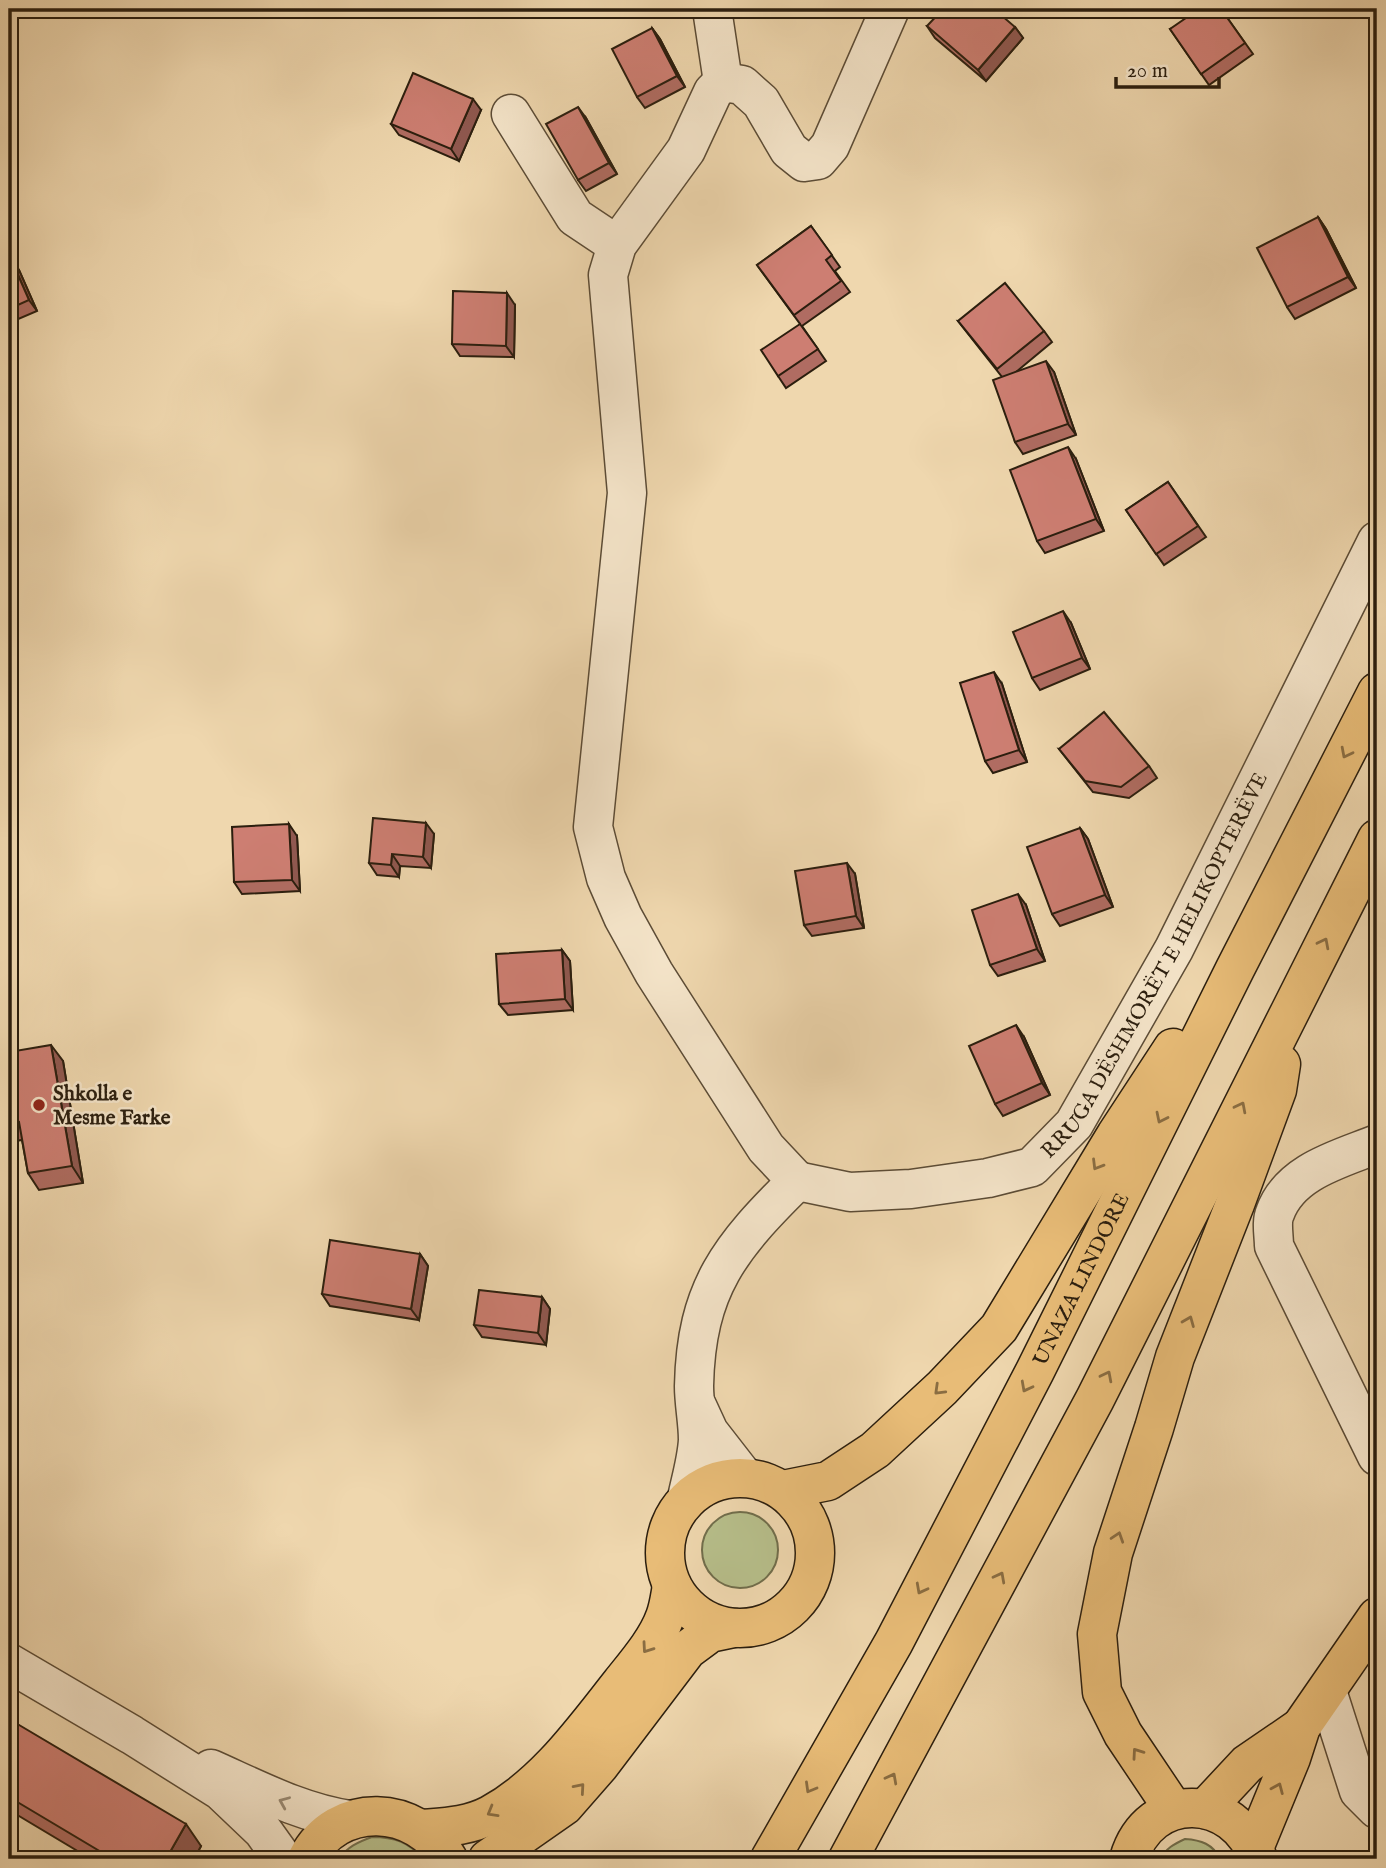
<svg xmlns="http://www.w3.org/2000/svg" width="1386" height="1868" viewBox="0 0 1386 1868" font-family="'IM FELL English',serif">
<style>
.green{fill:#b7bf8b;stroke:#716e4c;stroke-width:2}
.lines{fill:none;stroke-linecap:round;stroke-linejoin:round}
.minor-casing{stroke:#5c4c36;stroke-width:41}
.major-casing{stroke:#2b1e0e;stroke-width:41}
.highway-casing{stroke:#2b1e0e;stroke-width:41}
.minor{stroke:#f5e5ca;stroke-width:38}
.major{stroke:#e8bc77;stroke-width:38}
.highway{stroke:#e8bc77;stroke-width:38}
.wall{fill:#b06c62;stroke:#2b1e0e;stroke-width:2}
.shaded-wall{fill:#905850;stroke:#2b1e0e;stroke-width:2}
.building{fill:#cd7e72;stroke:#2b1e0e;stroke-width:2}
.oneway{stroke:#8a6d42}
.oneway2{stroke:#9a8b75}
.poi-dot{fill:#8f2418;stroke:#f5e5ca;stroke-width:2.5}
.labels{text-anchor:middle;stroke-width:5;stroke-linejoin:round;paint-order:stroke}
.street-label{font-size:21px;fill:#2b1e0e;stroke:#f5e5ca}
.poi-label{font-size:21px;font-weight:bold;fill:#2b1e0e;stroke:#f5e5ca;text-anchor:start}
</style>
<rect width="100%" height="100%" fill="#efd7ae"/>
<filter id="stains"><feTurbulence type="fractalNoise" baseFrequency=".00286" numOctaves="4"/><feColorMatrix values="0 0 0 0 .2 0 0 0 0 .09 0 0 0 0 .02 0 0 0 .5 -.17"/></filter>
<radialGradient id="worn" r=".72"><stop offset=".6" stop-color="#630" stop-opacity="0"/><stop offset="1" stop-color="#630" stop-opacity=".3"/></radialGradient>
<g class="green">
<circle cx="740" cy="1550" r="38"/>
<path d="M 372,1837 C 394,1837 409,1842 423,1859 L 339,1859 C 347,1847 358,1842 372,1837 Z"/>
<path d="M 1185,1839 C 1201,1840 1213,1844 1220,1859 L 1161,1859 C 1166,1848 1174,1844 1185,1839 Z"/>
</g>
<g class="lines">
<g class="minor-casing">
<g id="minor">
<path d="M 712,9 L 723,82"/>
<path d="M 723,82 L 713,92 L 686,150 L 617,245 L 608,275 L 627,493 L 593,827 L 606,878 L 623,917 L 654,973 L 766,1148 L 797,1181"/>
<path d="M 723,82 L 742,85 L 761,102 L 789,150 L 804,162 L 818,160 L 830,146 L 890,9"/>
<path d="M 511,114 L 575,217 L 617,245"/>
<path d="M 1377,1144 C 1340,1159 1290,1171 1275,1213 C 1271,1222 1274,1236 1274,1246 L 1377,1456"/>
<path id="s1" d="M 797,1181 L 850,1192 L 911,1189 L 988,1178 L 1032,1167 L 1074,1124 L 1174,949 L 1377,541"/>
<path d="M 697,1406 L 709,1432 L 744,1477"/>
<path d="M 687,1498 C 691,1479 697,1459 698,1440 C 698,1422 694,1404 694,1386 C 696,1288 730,1247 797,1181"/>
<path d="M 9,1663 L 132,1735 L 221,1791 L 263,1831 L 283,1859"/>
<path d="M 1327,1691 L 1359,1791 L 1377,1809"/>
<path d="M 211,1769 C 256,1789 301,1813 350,1820"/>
</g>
</g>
<g class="major-casing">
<g id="major">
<circle cx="740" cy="1553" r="75"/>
<path d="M 1205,1809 L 1247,1764 L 1301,1727"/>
<path d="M 423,1829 C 446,1827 469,1826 490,1815 C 545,1785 583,1731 621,1683 C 636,1664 657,1640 665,1617 C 669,1607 670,1596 672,1586"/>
<path d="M 1254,1848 L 1291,1758 L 1301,1727 L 1377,1617"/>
<path d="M 307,1859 C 337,1800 417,1804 448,1859"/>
<path d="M 488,1859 L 564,1806 L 599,1766 L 687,1650 L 710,1633 L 734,1628"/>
<path d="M 1129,1859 C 1149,1790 1235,1792 1258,1859"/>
</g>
</g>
<g class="highway-casing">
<g id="highway">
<path d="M 783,1490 L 828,1481 L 875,1450 L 942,1388 L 999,1328 L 1116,1135 L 1173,1048"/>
<path d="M 1174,1810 L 1123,1734 L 1102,1692 L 1097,1634 L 1113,1553 L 1154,1428 L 1175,1357 L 1235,1204 L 1277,1090 L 1281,1064"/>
<path id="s2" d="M 770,1859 L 894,1642 L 1035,1371 L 1235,969 L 1377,692"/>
<path d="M 848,1859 L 1095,1399 L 1377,839"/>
</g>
</g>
<use href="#minor" class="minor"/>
<use href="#major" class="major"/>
<use href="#highway" class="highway"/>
</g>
<g class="wall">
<path d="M 1221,9 L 1253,54 L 1209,85 L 1170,29 Z"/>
<path d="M 927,26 L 1015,27 L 1023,38 L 986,81 L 935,38 Z"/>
<path d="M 652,28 L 660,39 L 685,87 L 645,108 L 637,97 Z"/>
<path d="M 481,110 L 459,161 L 399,135 L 391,124 Z"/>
<path d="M 586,118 L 617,174 L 586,191 L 578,180 Z"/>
<path d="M 1318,217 L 1326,229 L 1356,288 L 1295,319 L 1287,307 Z"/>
<path d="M 811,226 L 840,267 L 835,271 L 850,292 L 802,326 L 826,361 L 786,388 L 778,376 L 800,324 L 757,265 Z"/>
<path d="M 11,259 L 19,270 L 37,311 L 9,323 L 9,260 Z"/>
<path d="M 515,305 L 514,357 L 460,356 L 452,344 Z"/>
<path d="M 958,321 L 1044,331 L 1052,342 L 1016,372 L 1054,372 L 1076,435 L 1023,454 L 1015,442 L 1002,377 Z"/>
<path d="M 1076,459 L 1104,531 L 1045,553 L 1037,541 Z"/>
<path d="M 1168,482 L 1206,537 L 1164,565 L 1126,510 Z"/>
<path d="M 1071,623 L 1090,669 L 1040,690 L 1032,678 Z"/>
<path d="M 1002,684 L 1027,762 L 993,773 L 985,761 Z"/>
<path d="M 1059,749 L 1149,766 L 1157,778 L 1129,798 L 1093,792 Z"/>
<path d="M 1080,828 L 1088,839 L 1113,907 L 1060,926 L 1052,914 Z"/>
<path d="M 434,834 L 431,868 L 400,866 L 399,877 L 377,875 L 369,863 Z"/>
<path d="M 297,836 L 300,891 L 242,894 L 234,882 Z"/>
<path d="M 855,874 L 864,928 L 812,936 L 804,925 Z"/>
<path d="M 1026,905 L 1045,961 L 998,976 L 990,965 Z"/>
<path d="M 562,950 L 570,961 L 573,1010 L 508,1015 L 499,1004 Z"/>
<path d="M 1024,1037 L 1050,1095 L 1003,1116 L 995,1104 Z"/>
<path d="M 9,1052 L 63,1061 L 83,1183 L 39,1190 L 28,1173 L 22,1140 L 9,1142 Z"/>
<path d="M 420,1254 L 428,1266 L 419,1320 L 330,1306 L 322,1294 Z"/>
<path d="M 542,1297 L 550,1309 L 546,1345 L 482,1337 L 474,1325 Z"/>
<path d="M 9,1719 L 201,1846 L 194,1859 L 91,1859 L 9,1810 Z"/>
</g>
<g class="shaded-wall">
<path d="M 1015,27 L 1023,38 L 986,81 L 978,70 Z"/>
<path d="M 652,28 L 660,39 L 685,87 L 677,76 Z"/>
<path d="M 473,99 L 481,110 L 459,161 L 451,149 Z"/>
<path d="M 578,107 L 586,118 L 617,174 L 609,163 Z"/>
<path d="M 1318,217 L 1326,229 L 1356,288 L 1348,277 Z"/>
<path d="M 11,259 L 19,270 L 37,311 L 29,300 Z"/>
<path d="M 507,293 L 515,305 L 514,357 L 506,346 Z"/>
<path d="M 1046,361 L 1054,372 L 1076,435 L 1068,424 Z"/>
<path d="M 1068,447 L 1076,459 L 1104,531 L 1096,519 Z"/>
<path d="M 1063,611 L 1071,623 L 1090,669 L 1082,658 Z"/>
<path d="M 994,672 L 1002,684 L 1027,762 L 1019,750 Z"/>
<path d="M 426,823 L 434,834 L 431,868 L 423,857 Z"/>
<path d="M 289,824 L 297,836 L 300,891 L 292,880 Z"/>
<path d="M 1080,828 L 1088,839 L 1113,907 L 1105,895 Z"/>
<path d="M 392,854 L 400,866 L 399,877 L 391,865 Z"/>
<path d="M 847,863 L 855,874 L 864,928 L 856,916 Z"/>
<path d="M 1018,894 L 1026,905 L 1045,961 L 1037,949 Z"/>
<path d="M 562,950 L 570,961 L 573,1010 L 565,999 Z"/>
<path d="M 1016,1025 L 1024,1037 L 1050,1095 L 1042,1083 Z"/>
<path d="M 51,1045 L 63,1061 L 83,1183 L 72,1166 Z"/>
<path d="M 420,1254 L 428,1266 L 419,1320 L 411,1309 Z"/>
<path d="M 542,1297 L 550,1309 L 546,1345 L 538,1333 Z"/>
<path d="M 186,1824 L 201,1846 L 194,1859 L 166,1859 Z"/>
</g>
<g class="building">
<path d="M 943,9 L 994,9 L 1015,27 L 978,70 L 927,26 Z"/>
<path d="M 1199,9 L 1221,9 L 1245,43 L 1201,74 L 1170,29 Z"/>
<path d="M 652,28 L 677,76 L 637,97 L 612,49 Z"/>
<path d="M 413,73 L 473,99 L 451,149 L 391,124 Z"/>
<path d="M 578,107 L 609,163 L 578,180 L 546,124 Z"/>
<path d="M 1318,217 L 1348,277 L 1287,307 L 1257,248 Z"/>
<path d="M 811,226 L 832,255 L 826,260 L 841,281 L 794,315 L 757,265 Z"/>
<path d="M 11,259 L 29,300 L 9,309 L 9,260 Z"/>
<path d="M 1005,283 L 1044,331 L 997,369 L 958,321 Z"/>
<path d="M 453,291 L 507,293 L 506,346 L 452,344 Z"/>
<path d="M 800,324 L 818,349 L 778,376 L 761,350 Z"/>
<path d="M 1046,361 L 1068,424 L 1015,442 L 993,380 Z"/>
<path d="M 1068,447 L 1096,519 L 1037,541 L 1010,470 Z"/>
<path d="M 1168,482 L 1198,526 L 1156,554 L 1126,510 Z"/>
<path d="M 1063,611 L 1082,658 L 1032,678 L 1013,632 Z"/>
<path d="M 994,672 L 1019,750 L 985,761 L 960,683 Z"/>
<path d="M 1104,712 L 1149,766 L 1121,787 L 1085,781 L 1059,749 Z"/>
<path d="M 373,818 L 426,823 L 423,857 L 392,854 L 391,865 L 369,863 Z"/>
<path d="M 289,824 L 292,880 L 234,882 L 232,827 Z"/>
<path d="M 1080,828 L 1105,895 L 1052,914 L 1027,847 Z"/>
<path d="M 847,863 L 856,916 L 804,925 L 795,871 Z"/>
<path d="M 1018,894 L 1037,949 L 990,965 L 972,910 Z"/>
<path d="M 562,950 L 565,999 L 499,1004 L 496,954 Z"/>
<path d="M 1016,1025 L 1042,1083 L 995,1104 L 969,1046 Z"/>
<path d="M 51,1045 L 72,1166 L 28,1173 L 19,1122 L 9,1124 L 9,1052 Z"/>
<path d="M 330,1240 L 420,1254 L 411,1309 L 322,1294 Z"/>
<path d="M 479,1290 L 542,1297 L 538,1333 L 474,1325 Z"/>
<path d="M 9,1719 L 186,1824 L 166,1859 L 113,1859 L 9,1797 Z"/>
</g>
<defs><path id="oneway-chevron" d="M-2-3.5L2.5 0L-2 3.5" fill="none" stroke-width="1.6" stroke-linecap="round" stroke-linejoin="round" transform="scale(1.75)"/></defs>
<g class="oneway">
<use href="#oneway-chevron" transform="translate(1346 753) rotate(117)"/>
<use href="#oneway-chevron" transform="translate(1324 943) rotate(-63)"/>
<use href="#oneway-chevron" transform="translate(1241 1107) rotate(-63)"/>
<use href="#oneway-chevron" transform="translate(1161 1118) rotate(116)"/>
<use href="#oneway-chevron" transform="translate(1097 1165) rotate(121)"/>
<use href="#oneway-chevron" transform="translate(1189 1321) rotate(-68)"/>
<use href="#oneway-chevron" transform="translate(1107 1376) rotate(-63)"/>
<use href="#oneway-chevron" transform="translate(1026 1387) rotate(118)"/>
<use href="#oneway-chevron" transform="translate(939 1390) rotate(136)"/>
<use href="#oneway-chevron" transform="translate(1118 1537) rotate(-72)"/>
<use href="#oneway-chevron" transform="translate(1000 1577) rotate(-62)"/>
<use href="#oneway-chevron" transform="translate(921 1589) rotate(118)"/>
<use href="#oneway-chevron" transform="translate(647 1648) rotate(125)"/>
<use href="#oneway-chevron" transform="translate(1137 1753) rotate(-125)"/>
<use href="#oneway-chevron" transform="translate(892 1778) rotate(-62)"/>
<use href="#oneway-chevron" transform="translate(580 1788) rotate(-49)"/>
<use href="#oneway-chevron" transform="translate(810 1788) rotate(120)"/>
<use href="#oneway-chevron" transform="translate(1278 1788) rotate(-67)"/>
<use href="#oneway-chevron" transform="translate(492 1812) rotate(150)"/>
</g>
<use class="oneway2" href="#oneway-chevron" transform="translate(284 1802) rotate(-157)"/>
<circle class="poi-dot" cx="39" cy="1105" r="7"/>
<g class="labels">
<g class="street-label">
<text dy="7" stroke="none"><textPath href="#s1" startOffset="476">RRUGA DËSHMORËT E HELIKOPTERËVE</textPath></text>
<text dy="7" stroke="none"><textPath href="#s2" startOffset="658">UNAZA LINDORE</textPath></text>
</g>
<g class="poi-label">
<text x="53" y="1100">Shkolla e<tspan x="53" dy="24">Mesme Farke</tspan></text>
</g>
</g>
<rect width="1386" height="1868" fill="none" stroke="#efd7ae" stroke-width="35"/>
<rect x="10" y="10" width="1365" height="1847" fill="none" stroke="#2b1e0e" stroke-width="3.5"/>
<rect x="18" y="18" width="1351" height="1833" fill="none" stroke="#2b1e0e" stroke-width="2"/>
<path d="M1116 77v10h103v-10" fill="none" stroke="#2b1e0e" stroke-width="3.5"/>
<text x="1127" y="77" font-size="21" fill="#2b1e0e" stroke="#f5e5ca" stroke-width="5" paint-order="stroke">20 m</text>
<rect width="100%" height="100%" filter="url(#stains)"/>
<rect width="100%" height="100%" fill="url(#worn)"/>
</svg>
